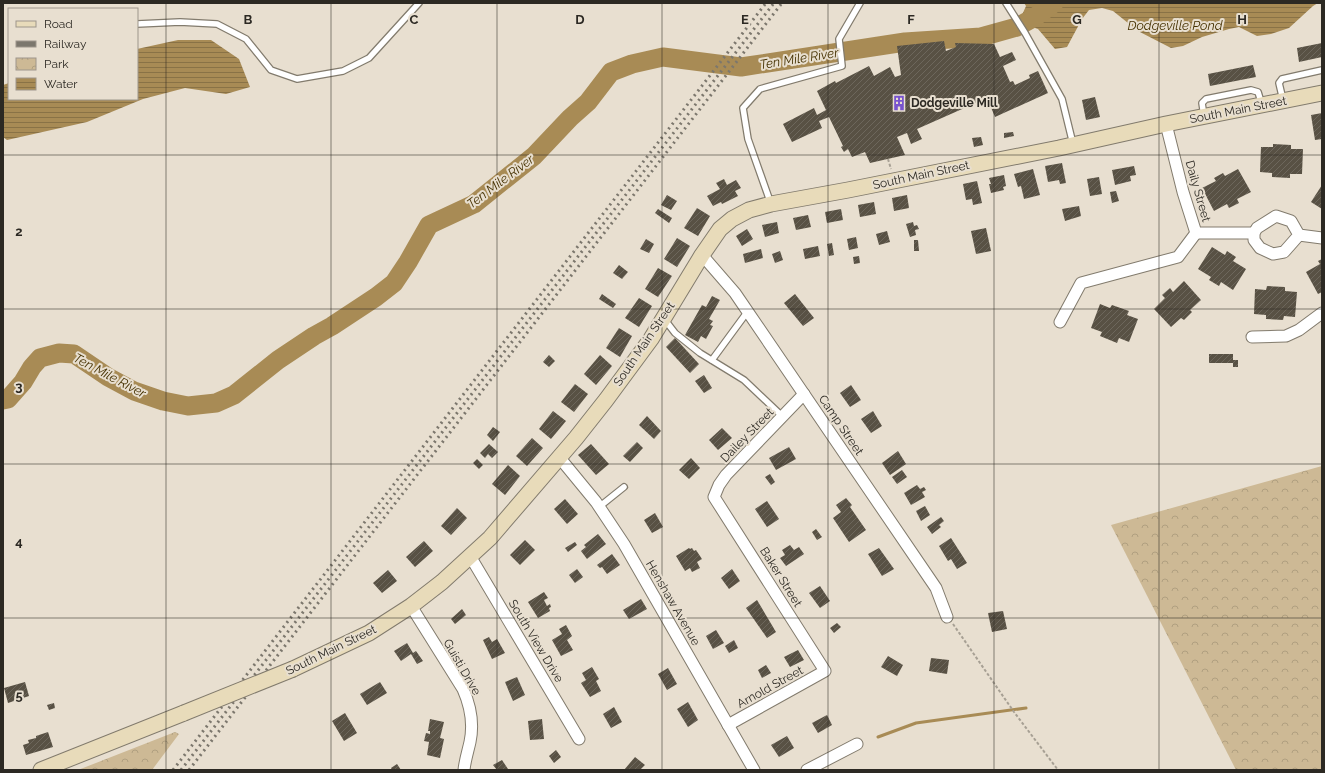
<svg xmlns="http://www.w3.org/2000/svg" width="1325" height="773" viewBox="0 0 1325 773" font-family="Raleway,sans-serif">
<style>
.park{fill:url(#park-crowns)}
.water{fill:url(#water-rules)}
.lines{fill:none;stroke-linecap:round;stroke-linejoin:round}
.stream{stroke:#a88b55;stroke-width:3}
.river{stroke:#a88b55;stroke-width:19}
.building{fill:url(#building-hatch)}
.lane-casing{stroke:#827b6d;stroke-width:8}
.street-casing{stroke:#827b6d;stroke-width:13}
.secondary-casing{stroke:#827b6d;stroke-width:17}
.path{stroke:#a7a094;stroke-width:2;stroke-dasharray:3 2;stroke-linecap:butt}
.lane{stroke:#fff;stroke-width:5.5}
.street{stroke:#fff;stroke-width:11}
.secondary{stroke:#e8dbba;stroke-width:15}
.rail{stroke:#7c776d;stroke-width:3;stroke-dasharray:2 4;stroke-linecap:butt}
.secondary-bridge-casing{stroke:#827b6d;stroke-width:17;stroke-linecap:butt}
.secondary-bridge{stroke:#e8dbba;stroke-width:15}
.grid{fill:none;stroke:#2c2923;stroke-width:1;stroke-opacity:0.55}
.labels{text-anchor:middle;stroke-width:4;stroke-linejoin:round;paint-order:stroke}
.poi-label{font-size:12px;font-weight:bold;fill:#2c2923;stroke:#e8dfd0;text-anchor:start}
.street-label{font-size:12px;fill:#2c2923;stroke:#e8dfd0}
.water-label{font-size:13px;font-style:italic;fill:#463202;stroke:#e8dfd0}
.grid-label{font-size:13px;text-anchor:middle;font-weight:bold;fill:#2c2923;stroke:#e8dfd0;stroke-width:4;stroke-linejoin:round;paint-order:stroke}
</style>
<defs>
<pattern id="park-crowns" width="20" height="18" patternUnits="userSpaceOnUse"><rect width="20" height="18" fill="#cdb995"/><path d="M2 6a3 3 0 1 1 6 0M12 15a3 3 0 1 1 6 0" fill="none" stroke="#b09f80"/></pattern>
<pattern id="water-rules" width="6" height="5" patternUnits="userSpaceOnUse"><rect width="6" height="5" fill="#a88b55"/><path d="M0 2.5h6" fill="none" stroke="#897246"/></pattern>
<pattern id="building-hatch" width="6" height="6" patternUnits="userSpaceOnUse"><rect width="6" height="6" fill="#585144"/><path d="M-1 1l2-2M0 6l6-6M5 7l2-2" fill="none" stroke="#6d675c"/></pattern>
</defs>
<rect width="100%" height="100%" fill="#e8dfd0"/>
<g class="park">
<path d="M 1322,466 L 1322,770 L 1236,770 L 1111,525 Z"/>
<path d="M 175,732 L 179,734 L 152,770 L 78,770 Z"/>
</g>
<g class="water">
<path d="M 1024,3 L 1318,3 L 1313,6 L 1289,28 L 1271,34 L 1257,36 L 1239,27 L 1229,29 L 1202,37 L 1183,46 L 1171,48 L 1138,31 L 1113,11 L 1102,8 L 1089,10 L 1082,19 L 1067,47 L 1055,49 L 1038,29 L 1032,27 L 1019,33 L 1012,19 L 1022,15 L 1026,6 Z"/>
<path d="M 178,40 L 211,40 L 239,59 L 250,87 L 226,94 L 185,88 L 143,99 L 87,122 L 7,140 L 3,137 L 3,85 L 9,83 L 9,99 L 137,99 L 137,49 Z"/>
</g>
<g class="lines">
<path class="stream" d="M 878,737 L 916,723 L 1026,708"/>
<path class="river" d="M 3,400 L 8,399 L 23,382 L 32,367 L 40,358 L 59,353 L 74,354 L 108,377 L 134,391 L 163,401 L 188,406 L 216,403 L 234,395 L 278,360 L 314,336 L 332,326 L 376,297 L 394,283 L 408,262 L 429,225 L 474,204 L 534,156 L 570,118 L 588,102 L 611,72 L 632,64 L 663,57 L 741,67 L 905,42 L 981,37 L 1017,27 L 1035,17 L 1054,3"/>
</g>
<g class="building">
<path d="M 944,41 L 946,51 L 956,47 L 955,43 L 994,44 L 1000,57 L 1012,52 L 1016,60 L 1003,66 L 1010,82 L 1013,81 L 1015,85 L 1030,78 L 1029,75 L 1038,71 L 1048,93 L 995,117 L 987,98 L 917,129 L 922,139 L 911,144 L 907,133 L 897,137 L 905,155 L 870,163 L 865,152 L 852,157 L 848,149 L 844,152 L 841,147 L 843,146 L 829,117 L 819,121 L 822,128 L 792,142 L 783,124 L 814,108 L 817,115 L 826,110 L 817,91 L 835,81 L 836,83 L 869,66 L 874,76 L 890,67 L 895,77 L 901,75 L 897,46 Z"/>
<path d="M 1322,43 L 1322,57 L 1299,62 L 1297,48 Z"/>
<path d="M 1253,65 L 1256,77 L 1210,86 L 1208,74 Z"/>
<path d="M 1095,97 L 1100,117 L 1086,120 L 1082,100 Z"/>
<path d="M 1322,113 L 1322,139 L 1315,140 L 1311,115 Z"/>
<path d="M 1013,132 L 1014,136 L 1004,138 L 1004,133 Z"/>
<path d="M 981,137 L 983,145 L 974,147 L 972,138 Z"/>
<path d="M 1273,144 L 1291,145 L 1291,149 L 1303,149 L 1302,174 L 1290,174 L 1290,178 L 1272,177 L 1272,173 L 1260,172 L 1261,147 L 1273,147 Z"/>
<path d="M 1062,163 L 1066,183 L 1060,184 L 1059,180 L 1048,182 L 1045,166 Z"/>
<path d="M 1134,166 L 1136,175 L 1130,176 L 1131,181 L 1115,185 L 1112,170 Z"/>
<path d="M 1033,169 L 1040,195 L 1024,199 L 1021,186 L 1018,187 L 1014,174 Z"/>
<path d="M 1238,169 L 1251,192 L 1237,199 L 1239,203 L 1229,208 L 1227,204 L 1214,211 L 1202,188 L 1216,181 L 1214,178 L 1223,173 L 1225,176 Z"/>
<path d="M 1004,175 L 1006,186 L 1003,187 L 1004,190 L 991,193 L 989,184 L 991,184 L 989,178 Z"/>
<path d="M 1099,177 L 1102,194 L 1090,196 L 1087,179 Z"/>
<path d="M 724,179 L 727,185 L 736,180 L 741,188 L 735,191 L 738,196 L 722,204 L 721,202 L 713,206 L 707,196 L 720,189 L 716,183 Z"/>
<path d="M 977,181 L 982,203 L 973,205 L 972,199 L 966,200 L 963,184 Z"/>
<path d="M 1322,185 L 1322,209 L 1311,202 Z"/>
<path d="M 1116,191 L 1119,201 L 1112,203 L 1110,192 Z"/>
<path d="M 667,195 L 677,201 L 671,210 L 661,205 Z"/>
<path d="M 907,195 L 909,208 L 894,211 L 892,198 Z"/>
<path d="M 874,202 L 876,214 L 860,217 L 858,205 Z"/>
<path d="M 1079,206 L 1081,216 L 1065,221 L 1062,209 Z"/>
<path d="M 697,208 L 710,216 L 698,236 L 684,228 Z"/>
<path d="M 658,209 L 672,218 L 669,223 L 655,213 Z"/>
<path d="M 841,209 L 843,220 L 827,223 L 825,212 Z"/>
<path d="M 808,215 L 811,227 L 796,230 L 793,218 Z"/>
<path d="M 777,222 L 779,233 L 765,237 L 762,225 Z"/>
<path d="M 913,222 L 914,226 L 917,225 L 919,229 L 915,230 L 916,235 L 910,237 L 906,224 Z"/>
<path d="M 986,228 L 991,251 L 976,254 L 971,231 Z"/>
<path d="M 747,229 L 753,239 L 742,246 L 736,236 Z"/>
<path d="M 887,231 L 890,242 L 879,245 L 876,234 Z"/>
<path d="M 856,237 L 858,248 L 849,250 L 847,239 Z"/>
<path d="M 677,238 L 690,246 L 677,267 L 664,259 Z"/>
<path d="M 646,239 L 654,244 L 649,253 L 640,249 Z"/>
<path d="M 914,240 L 918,240 L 919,251 L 914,251 Z"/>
<path d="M 832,243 L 834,255 L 829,256 L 827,244 Z"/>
<path d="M 818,246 L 820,256 L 805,259 L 803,249 Z"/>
<path d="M 1212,247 L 1225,255 L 1227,251 L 1236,257 L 1233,261 L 1246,269 L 1233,290 L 1221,282 L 1219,286 L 1209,280 L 1211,277 L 1198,269 Z"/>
<path d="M 761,249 L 763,258 L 745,263 L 743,254 Z"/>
<path d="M 780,251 L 783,260 L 775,263 L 772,254 Z"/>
<path d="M 859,256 L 860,263 L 854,264 L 853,257 Z"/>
<path d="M 1322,259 L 1322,292 L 1318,294 L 1306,272 L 1320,264 L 1318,261 Z"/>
<path d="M 619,265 L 628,272 L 622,279 L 613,273 Z"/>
<path d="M 658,268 L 672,276 L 658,297 L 645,289 Z"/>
<path d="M 1184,281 L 1201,300 L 1190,310 L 1192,312 L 1184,320 L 1181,318 L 1171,327 L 1154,309 L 1165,298 L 1162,295 L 1170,288 L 1173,292 Z"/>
<path d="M 1267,286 L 1285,287 L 1285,291 L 1297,292 L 1295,317 L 1284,316 L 1283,320 L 1266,319 L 1266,315 L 1254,314 L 1255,289 L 1266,290 Z"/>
<path d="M 602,294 L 616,304 L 613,308 L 599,299 Z"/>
<path d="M 795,294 L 814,318 L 803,326 L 784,303 Z"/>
<path d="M 712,296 L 720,300 L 709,319 L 713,321 L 710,325 L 713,326 L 706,339 L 701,336 L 698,342 L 685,335 L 702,305 L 706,307 Z"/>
<path d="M 639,298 L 652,306 L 639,327 L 625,318 Z"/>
<path d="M 1100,304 L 1110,308 L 1112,305 L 1129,311 L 1127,315 L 1138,319 L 1129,342 L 1119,338 L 1117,343 L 1100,336 L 1102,332 L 1091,328 Z"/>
<path d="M 619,328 L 632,336 L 620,357 L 606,348 Z"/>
<path d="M 675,338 L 699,364 L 690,373 L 666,347 Z"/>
<path d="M 1209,354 L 1233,354 L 1233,360 L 1238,360 L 1238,367 L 1233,367 L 1233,363 L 1209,363 Z"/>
<path d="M 549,355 L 555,361 L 549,367 L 543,362 Z"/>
<path d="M 600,355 L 612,366 L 596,385 L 584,374 Z"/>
<path d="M 704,375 L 712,388 L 704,393 L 695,381 Z"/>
<path d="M 575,384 L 588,394 L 574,412 L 561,402 Z"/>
<path d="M 851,385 L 861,400 L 850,407 L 840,393 Z"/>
<path d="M 553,411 L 566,421 L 551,439 L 539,429 Z"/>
<path d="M 873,411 L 882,426 L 871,433 L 861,419 Z"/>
<path d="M 647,416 L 661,431 L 654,439 L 639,425 Z"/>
<path d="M 493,427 L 500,432 L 493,441 L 487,435 Z"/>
<path d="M 722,428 L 732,438 L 718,450 L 709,440 Z"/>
<path d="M 532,438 L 543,448 L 527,466 L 516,456 Z"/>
<path d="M 637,442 L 643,448 L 630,462 L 623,456 Z"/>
<path d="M 489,444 L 498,452 L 492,458 L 488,454 L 485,458 L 480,453 Z"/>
<path d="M 591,444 L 609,464 L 596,475 L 578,455 Z"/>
<path d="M 789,447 L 796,459 L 776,470 L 769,458 Z"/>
<path d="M 898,451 L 906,464 L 890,475 L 882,463 Z"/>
<path d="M 691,458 L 700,468 L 689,479 L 679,470 Z"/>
<path d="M 477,459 L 483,465 L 479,469 L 473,463 Z"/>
<path d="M 508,465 L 520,476 L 505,495 L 492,484 Z"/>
<path d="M 902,470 L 907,477 L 897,484 L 892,477 Z"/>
<path d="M 770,474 L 775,482 L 771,485 L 765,477 Z"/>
<path d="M 917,485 L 920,489 L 924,487 L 926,490 L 922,492 L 925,497 L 911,505 L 904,493 Z"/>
<path d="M 846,498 L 852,505 L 850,507 L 866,530 L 849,542 L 833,518 L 841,512 L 836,505 Z"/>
<path d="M 565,499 L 578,514 L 567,524 L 554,509 Z"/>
<path d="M 767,501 L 779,519 L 767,527 L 755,509 Z"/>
<path d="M 925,506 L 930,515 L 921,521 L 916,511 Z"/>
<path d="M 457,508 L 467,518 L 451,535 L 441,526 Z"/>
<path d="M 655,513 L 663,527 L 652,533 L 644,520 Z"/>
<path d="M 941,517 L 944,521 L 939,525 L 941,527 L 932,534 L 927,527 Z"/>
<path d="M 816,529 L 822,537 L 817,540 L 812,532 Z"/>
<path d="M 598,534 L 606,544 L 587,559 L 581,551 L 586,547 L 584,545 Z"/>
<path d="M 951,538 L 967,563 L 957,569 L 951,559 L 948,561 L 939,546 Z"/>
<path d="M 525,540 L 535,550 L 520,565 L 510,555 Z"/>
<path d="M 424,541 L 433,551 L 415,567 L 406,557 Z"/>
<path d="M 575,542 L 577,545 L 568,552 L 565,548 Z"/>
<path d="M 790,545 L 794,550 L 799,547 L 804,554 L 786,566 L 780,558 L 785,555 L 782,550 Z"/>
<path d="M 689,548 L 690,549 L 692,548 L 694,551 L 696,550 L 702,559 L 697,562 L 700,568 L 692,572 L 690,568 L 685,571 L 676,556 Z"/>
<path d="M 879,548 L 894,569 L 882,576 L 868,554 Z"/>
<path d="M 612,554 L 620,565 L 607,574 L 602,567 L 600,568 L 597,565 Z"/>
<path d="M 577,569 L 583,577 L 575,583 L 569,575 Z"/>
<path d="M 732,569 L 740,581 L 729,589 L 721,578 Z"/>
<path d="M 388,570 L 397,581 L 382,593 L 373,583 Z"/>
<path d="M 820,586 L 830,601 L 820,608 L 809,593 Z"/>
<path d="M 544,592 L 548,598 L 544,600 L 547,606 L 550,604 L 551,607 L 549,608 L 550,611 L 538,618 L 528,602 Z"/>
<path d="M 641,599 L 647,609 L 629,619 L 623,610 Z"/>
<path d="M 757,600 L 776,632 L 767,638 L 746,608 Z"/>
<path d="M 462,609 L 466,615 L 455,624 L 451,619 Z"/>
<path d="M 1003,611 L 1007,629 L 992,632 L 988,613 Z"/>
<path d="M 837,623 L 841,627 L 834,633 L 830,628 Z"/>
<path d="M 566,625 L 572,636 L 567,640 L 573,650 L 561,656 L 552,640 L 562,634 L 559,629 Z"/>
<path d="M 716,630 L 724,643 L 713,649 L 706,636 Z"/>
<path d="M 489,637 L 492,642 L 497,639 L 505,653 L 492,659 L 483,640 Z"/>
<path d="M 734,640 L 738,648 L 729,653 L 725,646 Z"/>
<path d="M 407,643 L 413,653 L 416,651 L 423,661 L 417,664 L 411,654 L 401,661 L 394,651 Z"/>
<path d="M 798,650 L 804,660 L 790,667 L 784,657 Z"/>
<path d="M 888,656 L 903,665 L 897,676 L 881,667 Z"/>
<path d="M 931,658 L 949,660 L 947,674 L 929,671 Z"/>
<path d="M 766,665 L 771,673 L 762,678 L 758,670 Z"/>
<path d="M 592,667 L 599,679 L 596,681 L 601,691 L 590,697 L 581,683 L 586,680 L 582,673 Z"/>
<path d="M 668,668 L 677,684 L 667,690 L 658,674 Z"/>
<path d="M 517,677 L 525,695 L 513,701 L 505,682 Z"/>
<path d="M 25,682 L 29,696 L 8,703 L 4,688 Z"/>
<path d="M 380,682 L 387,693 L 367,705 L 360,694 Z"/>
<path d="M 688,702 L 698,720 L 688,727 L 677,709 Z"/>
<path d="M 54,703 L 55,708 L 49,710 L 47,705 Z"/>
<path d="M 614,707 L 622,722 L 611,728 L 603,714 Z"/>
<path d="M 345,713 L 357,733 L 344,741 L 332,721 Z"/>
<path d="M 827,715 L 832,725 L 818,733 L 812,723 Z"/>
<path d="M 430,719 L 444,722 L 440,738 L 444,739 L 440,758 L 427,755 L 429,742 L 424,741 L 426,733 L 430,734 L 430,731 L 428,731 Z"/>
<path d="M 542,719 L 544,739 L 530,740 L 528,721 Z"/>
<path d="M 48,732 L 53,747 L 26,755 L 23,745 L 29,743 L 28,740 L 36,738 L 36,736 Z"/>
<path d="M 787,736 L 794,748 L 779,757 L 771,745 Z"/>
<path d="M 556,750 L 561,757 L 554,763 L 549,756 Z"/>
<path d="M 635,757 L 645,765 L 640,770 L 624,770 Z"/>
<path d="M 502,760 L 508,769 L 509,770 L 497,770 L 493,765 Z"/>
<path d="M 397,764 L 401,770 L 392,770 L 391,768 Z"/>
</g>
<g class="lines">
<g class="lane-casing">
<g id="lane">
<path d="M 1006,3 L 1025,33 L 1062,99 L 1073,144"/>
<path d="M 137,24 L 180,22 L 217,24 L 246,39 L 271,70 L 297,79 L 343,71 L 369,58 L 419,3"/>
<path d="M 1283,100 L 1279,83 L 1282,79 L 1322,70"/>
<path d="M 1204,116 L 1202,103 L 1206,99 L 1251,90 L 1258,92 L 1262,105"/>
<path d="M 771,204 L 748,139 L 743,108 L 760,89 L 842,66 L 839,39 L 860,3"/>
<path d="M 665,320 L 675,333 L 700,353 L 744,380 L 783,417"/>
<path d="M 712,360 L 748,311"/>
<path d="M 599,507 L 624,487"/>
</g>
</g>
<g class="street-casing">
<g id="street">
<path d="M 1166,124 L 1183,192 L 1196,233 L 1254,233"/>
<path d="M 1276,216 L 1291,221 L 1299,235 L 1284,252 L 1273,254 L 1260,248 L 1254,240 L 1254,233 L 1257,228 Z"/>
<path d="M 1299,235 L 1322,238"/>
<path d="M 702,255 L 735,293 L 936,588 L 947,617"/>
<path d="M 1060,322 L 1081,283 L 1178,257 L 1196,233"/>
<path d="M 1252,337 L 1286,336 L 1299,330 L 1322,313"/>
<path d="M 559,457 L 596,502 L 624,544 L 754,770"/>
<path d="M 470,556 L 579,739"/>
<path d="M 411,606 L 463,689 C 471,707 474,723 470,742 C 468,751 465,760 464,770"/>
<path d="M 728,725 L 825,671 L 714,497 L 719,485 L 726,475 L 804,394"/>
<path d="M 807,770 L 857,744"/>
</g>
</g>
<g class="secondary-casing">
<g id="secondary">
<path d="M 293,669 L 369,633 L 411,606 L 442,582 L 490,538 L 576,438 L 606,400 L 651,339 L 702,255 L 720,229 L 732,219 L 749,210 L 771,204 L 848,190 L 1059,148 L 1166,124 L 1322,93"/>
<path d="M 41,770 L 184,713"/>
</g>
</g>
<g class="path">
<path d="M 888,159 L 891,169"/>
<path d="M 953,624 L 1014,712 L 1058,770"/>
</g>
<use href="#lane" class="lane"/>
<use href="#street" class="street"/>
<use href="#secondary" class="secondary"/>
<g class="rail">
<path d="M 173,770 L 766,3"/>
<path d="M 181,770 L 774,3"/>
<path d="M 189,770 L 782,3"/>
</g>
<g class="secondary-bridge-casing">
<path id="secondary-bridge" d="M 184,713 L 293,669"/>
</g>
<use href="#secondary-bridge" class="secondary-bridge"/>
</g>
<path class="grid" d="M 166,3 L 166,770M 331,3 L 331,770M 497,3 L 497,770M 662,3 L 662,770M 828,3 L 828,770M 994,3 L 994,770M 1159,3 L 1159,770M 3,155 L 1322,155M 3,309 L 1322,309M 3,464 L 1322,464M 3,618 L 1322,618"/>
<defs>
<g id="building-bare" transform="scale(1.2)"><path d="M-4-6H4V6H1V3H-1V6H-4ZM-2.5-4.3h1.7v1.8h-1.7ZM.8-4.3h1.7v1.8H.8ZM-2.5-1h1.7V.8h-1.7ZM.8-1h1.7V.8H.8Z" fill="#7854ce" stroke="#e8dfd0" stroke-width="2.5" paint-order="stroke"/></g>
</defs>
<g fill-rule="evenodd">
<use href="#building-bare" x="899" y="103"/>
</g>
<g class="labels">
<g class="poi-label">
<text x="911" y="107">Dodgeville Mill</text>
</g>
<g class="street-label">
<text transform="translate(1238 110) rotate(-11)" y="4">South Main Street</text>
<text transform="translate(921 175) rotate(-12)" y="4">South Main Street</text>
<text transform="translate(1198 191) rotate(74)" y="4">Daily Street</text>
<text transform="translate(644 344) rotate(-56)" y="4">South Main Street</text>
<text transform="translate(841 425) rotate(56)" y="4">Camp Street</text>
<text transform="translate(747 435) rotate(-46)" y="4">Dailey Street</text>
<text transform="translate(781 577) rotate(58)" y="4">Baker Street</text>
<text transform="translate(673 603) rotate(60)" y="4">Henshaw Avenue</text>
<text transform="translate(536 641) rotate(59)" y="4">South View Drive</text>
<text transform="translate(331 650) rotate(-26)" y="4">South Main Street</text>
<text transform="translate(462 667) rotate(60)" y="4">Guisti Drive</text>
<text transform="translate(770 687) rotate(-29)" y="4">Arnold Street</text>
</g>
<g class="water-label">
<text x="1175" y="30">Dodgeville Pond</text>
<text transform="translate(799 58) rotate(-9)" y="5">Ten Mile River</text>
<text transform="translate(500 181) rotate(-37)" y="5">Ten Mile River</text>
<text transform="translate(110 375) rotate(28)" y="5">Ten Mile River</text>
</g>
</g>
<g class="grid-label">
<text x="248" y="24">B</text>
<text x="414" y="24">C</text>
<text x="580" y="24">D</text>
<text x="745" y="24">E</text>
<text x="911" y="24">F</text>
<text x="1077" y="24">G</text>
<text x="1242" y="24">H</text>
<text x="19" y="236">2</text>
<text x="19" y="391">3</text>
<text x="19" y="546">4</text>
<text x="19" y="700">5</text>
</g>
<rect width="1325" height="773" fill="none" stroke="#2c2923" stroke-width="8"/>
<rect x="8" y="8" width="130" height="92" fill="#e8dfd0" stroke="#9d968b"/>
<rect x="16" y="21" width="20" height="6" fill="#e8dbba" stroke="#9d968b"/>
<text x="44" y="28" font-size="12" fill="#2c2923">Road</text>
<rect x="16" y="41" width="20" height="6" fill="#7c776d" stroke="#9d968b"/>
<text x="44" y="48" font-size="12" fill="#2c2923">Railway</text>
<rect x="16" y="58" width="20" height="12" fill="url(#park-crowns)" stroke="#9d968b"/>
<text x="44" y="68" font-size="12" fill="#2c2923">Park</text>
<rect x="16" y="78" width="20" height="12" fill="url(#water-rules)" stroke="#9d968b"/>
<text x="44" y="88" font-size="12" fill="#2c2923">Water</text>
</svg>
